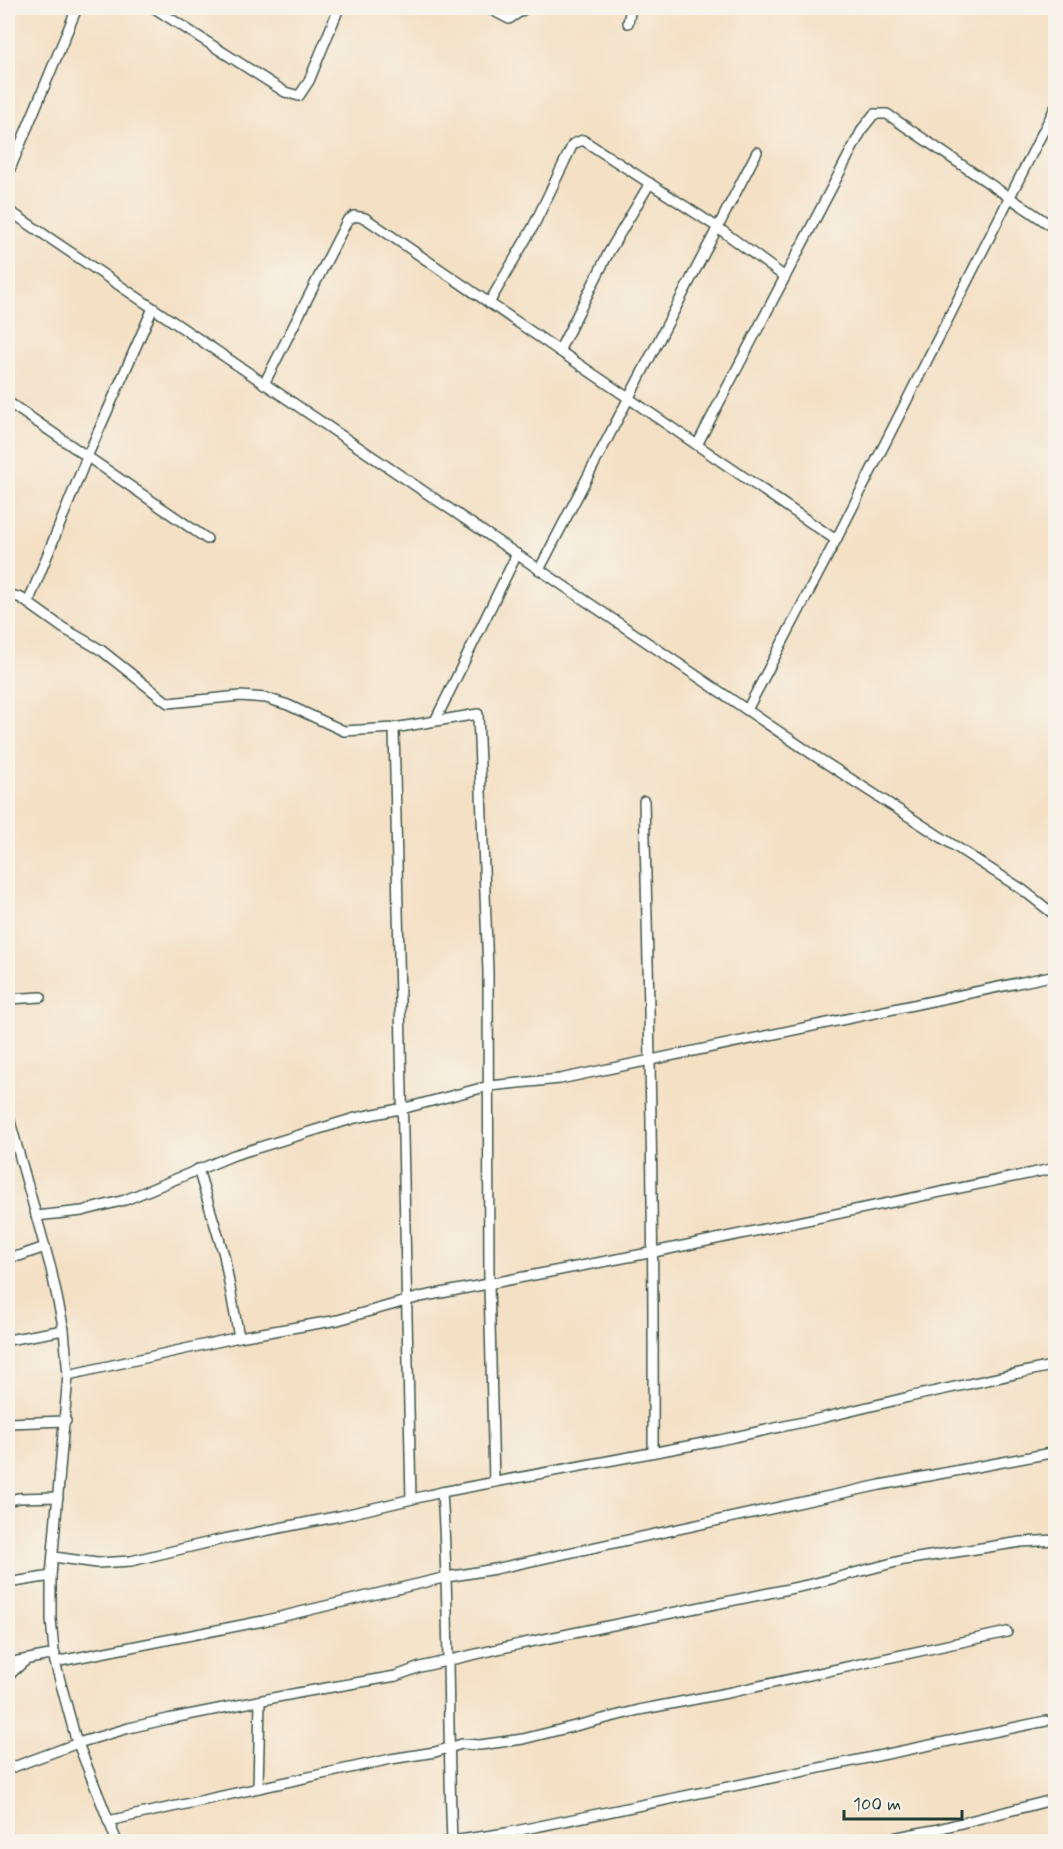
<svg xmlns="http://www.w3.org/2000/svg" width="1063" height="1849" viewBox="0 0 1063 1849" font-family="Mynerve,sans-serif">
<style>
.lines{fill:none;stroke-linecap:round;stroke-linejoin:round}
.minor-casing{stroke:#3f554a;stroke-width:12}
.minor{stroke:#fff;stroke-width:9}
</style>
<rect width="100%" height="100%" fill="#f7f3e8"/>
<filter id="ink" filterUnits="userSpaceOnUse"><feTurbulence type="fractalNoise" baseFrequency=".0167" numOctaves="2"/><feDisplacementMap in="SourceGraphic" scale="12" xChannelSelector="R" yChannelSelector="G"/><feConvolveMatrix kernelMatrix="1 2 1 2 8 2 1 2 1" color-interpolation-filters="sRGB"/></filter>
<filter id="wash" filterUnits="userSpaceOnUse"><feTurbulence type="fractalNoise" baseFrequency=".008" numOctaves="4" result="noise"/><feDisplacementMap in="SourceGraphic" scale="24" xChannelSelector="R" yChannelSelector="G"/><feGaussianBlur stdDeviation="1.35" result="paint"/><feColorMatrix in="noise" values="0 0 0 0 0 0 0 0 0 0 0 0 0 0 0 0 0 1.4 0 .05"/><feComposite in="paint" operator="in"/></filter>
<g filter="url(#wash)">
<rect width="100%" height="100%" fill="#f4e0c5"/>
</g>
<g filter="url(#ink)">
<g class="lines">
<g class="minor-casing">
<g id="minor">
<path d="M 154,8 L 285,92 L 299,96 L 309,81 L 339,8"/>
<path d="M 488,8 L 509,19 L 526,8"/>
<path d="M 628,23 L 631,8"/>
<path d="M 8,174 L 77,8"/>
<path d="M 8,210 L 815,756 L 1023,890 L 1056,916"/>
<path d="M 489,303 L 533,227 L 573,144 L 583,140 L 717,227 L 785,277"/>
<path d="M 559,351 L 609,252 L 650,183"/>
<path d="M 264,384 L 347,221 L 354,216 L 365,218 L 836,540"/>
<path d="M 8,402 L 207,539"/>
<path d="M 697,445 L 863,128 L 874,114 L 887,114 L 1056,229"/>
<path d="M 539,570 L 757,152"/>
<path d="M 8,594 L 21,598 L 63,628 L 101,650 L 168,703 L 240,696 L 266,698 L 288,705 L 344,731 L 394,728 L 478,714 L 488,971 L 489,1284 L 494,1482"/>
<path d="M 28,603 L 87,457 L 153,308"/>
<path d="M 747,710 L 836,540 L 1056,106"/>
<path d="M 435,721 L 517,554"/>
<path d="M 394,728 L 411,1499"/>
<path d="M 644,801 C 650,1018 654,1235 653,1452"/>
<path d="M 8,999 L 41,997"/>
<path d="M 8,1114 L 51,1269 L 64,1330 L 68,1375 L 51,1576 L 51,1619 L 55,1662 L 75,1736 L 117,1842"/>
<path d="M 198,1169 L 224,1255 L 239,1337"/>
<path d="M 36,1216 L 82,1211 L 125,1200 L 234,1155 L 355,1118 L 409,1107 L 489,1086 L 560,1079 L 1056,975"/>
<path d="M 8,1256 L 19,1256 L 45,1247"/>
<path d="M 8,1340 L 64,1330"/>
<path d="M 68,1375 L 239,1337 L 338,1320 L 420,1297 L 654,1252 L 1056,1168"/>
<path d="M 8,1423 L 66,1421"/>
<path d="M 442,1492 C 450,1608 447,1724 452,1840"/>
<path d="M 8,1501 L 18,1498 L 58,1497"/>
<path d="M 54,1557 L 97,1563 L 131,1561 L 219,1540 L 340,1516 L 442,1492 L 720,1440 L 822,1418 L 909,1397 L 1056,1365"/>
<path d="M 8,1583 L 51,1576"/>
<path d="M 55,1662 L 263,1621 L 447,1577 L 495,1569 L 880,1485 L 1056,1452"/>
<path d="M 8,1663 L 55,1654"/>
<path d="M 8,1676 L 26,1660"/>
<path d="M 8,1769 L 78,1743 L 129,1728 L 168,1719 L 303,1692 L 396,1676 L 420,1667 L 520,1644 L 808,1585 L 904,1560 L 1021,1542 L 1056,1540"/>
<path d="M 258,1788 L 260,1701"/>
<path d="M 108,1821 L 391,1759 L 435,1752 L 462,1744 L 480,1745 L 523,1739 L 639,1710 L 732,1692 L 1007,1632"/>
<path d="M 446,1842 L 506,1833 L 1046,1721"/>
<path d="M 872,1842 L 934,1830 L 1056,1799"/>
</g>
</g>
<use href="#minor" class="minor"/>
</g>
</g>
<rect width="1063" height="1849" fill="none" stroke="#f7f3e8" stroke-width="30"/>
<path d="M844 1810v9h118v-9" fill="none" stroke="#1f3d34" stroke-width="3"/>
<text x="853" y="1810" font-size="18" fill="#1f3d34" stroke="#f7f3e8" stroke-width="4.5" paint-order="stroke">100 m</text>
</svg>
